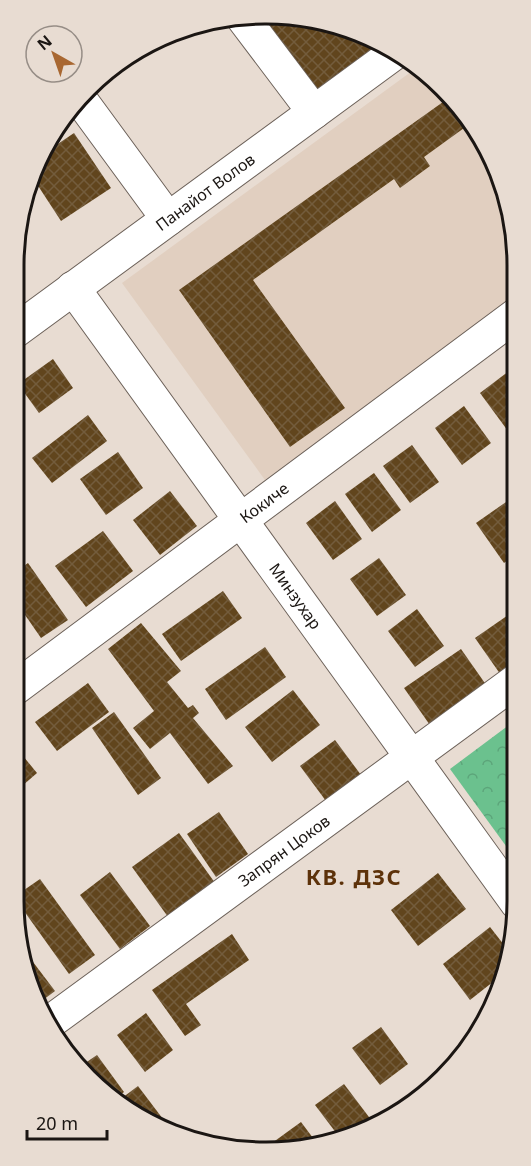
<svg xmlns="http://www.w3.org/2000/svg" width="531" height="1166" viewBox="0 0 531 1166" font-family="'Noto Sans',sans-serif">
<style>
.built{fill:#e1cfc0}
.forest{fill:url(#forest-crowns)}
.building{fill:url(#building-cross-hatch)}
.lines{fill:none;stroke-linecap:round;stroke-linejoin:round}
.minor-casing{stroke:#6c6159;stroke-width:35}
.minor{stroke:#fff;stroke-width:33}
.labels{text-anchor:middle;stroke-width:6;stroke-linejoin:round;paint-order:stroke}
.street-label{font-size:16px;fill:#1b1613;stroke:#e8dcd2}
.district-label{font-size:22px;font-weight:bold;letter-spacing:1.5px;fill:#5d320a;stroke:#e8dcd2}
.rim{fill:none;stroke:#1b1613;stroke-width:3}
</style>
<defs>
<pattern id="forest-crowns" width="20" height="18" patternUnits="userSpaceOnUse" patternTransform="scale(1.5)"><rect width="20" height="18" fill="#6bc18e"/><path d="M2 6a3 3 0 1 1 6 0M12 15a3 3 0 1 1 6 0" fill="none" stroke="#5ca57a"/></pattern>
<pattern id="building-cross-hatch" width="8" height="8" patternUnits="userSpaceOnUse" patternTransform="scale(1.5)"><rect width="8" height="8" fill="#61451d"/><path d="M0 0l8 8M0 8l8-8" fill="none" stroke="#735c3c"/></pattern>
</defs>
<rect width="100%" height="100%" fill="#e8dcd2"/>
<path class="built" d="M 419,66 L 465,112 L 498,169 L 515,232 L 516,297 L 265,480 L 122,283 Z"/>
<path class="forest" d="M 517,719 L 517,861 L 450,769 Z"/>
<g class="building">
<path d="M 265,14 L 362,33 L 396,52 L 314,112 L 243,18 Z"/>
<path d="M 450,97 L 471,123 L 424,157 L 430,166 L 400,188 L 394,179 L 253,280 L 345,408 L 290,447 L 179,290 Z"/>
<path d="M 74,133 L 111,188 L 61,221 L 31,175 L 43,154 Z"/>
<path d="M 53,359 L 73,388 L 39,413 L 18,384 Z"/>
<path d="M 509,371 L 516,381 L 516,442 L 480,393 Z"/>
<path d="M 464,406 L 491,443 L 462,465 L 435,428 Z"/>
<path d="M 88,415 L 107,441 L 52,483 L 32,458 Z"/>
<path d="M 412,445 L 439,482 L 410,503 L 383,466 Z"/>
<path d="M 118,452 L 143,488 L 106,515 L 80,479 Z"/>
<path d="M 374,473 L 401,510 L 372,532 L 345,494 Z"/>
<path d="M 170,491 L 197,526 L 160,555 L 133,520 Z"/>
<path d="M 516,495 L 516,555 L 504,563 L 476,523 Z"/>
<path d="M 335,501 L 362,539 L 333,560 L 306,523 Z"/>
<path d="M 103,531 L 133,571 L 86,607 L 55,566 Z"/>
<path d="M 379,558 L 406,595 L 377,616 L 350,579 Z"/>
<path d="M 28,563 L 68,620 L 41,638 L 14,599 L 14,573 Z"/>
<path d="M 223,591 L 242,618 L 181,661 L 162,634 Z"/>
<path d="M 417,609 L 444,646 L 415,667 L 388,631 Z"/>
<path d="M 517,609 L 517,668 L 503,678 L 475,638 Z"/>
<path d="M 141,623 L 181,671 L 167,682 L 188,708 L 193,705 L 199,713 L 193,718 L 233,766 L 208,784 L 170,733 L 150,749 L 133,728 L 154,711 L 108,649 Z"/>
<path d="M 265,647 L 286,677 L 226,720 L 205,689 Z"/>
<path d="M 461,649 L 489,689 L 432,728 L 404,688 Z"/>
<path d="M 14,650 L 24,664 L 14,672 Z"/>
<path d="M 88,683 L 109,712 L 57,751 L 35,722 Z"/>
<path d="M 293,690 L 320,725 L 272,762 L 245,727 Z"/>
<path d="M 114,712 L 161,778 L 138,795 L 92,728 Z"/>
<path d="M 335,740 L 361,775 L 326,801 L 300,766 Z"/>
<path d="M 14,745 L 37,773 L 14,793 Z"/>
<path d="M 219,812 L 248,854 L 216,877 L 187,834 Z"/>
<path d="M 179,833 L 218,887 L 171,921 L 132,867 Z"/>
<path d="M 110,872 L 150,926 L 120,949 L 80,895 Z"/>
<path d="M 438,873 L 466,909 L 418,946 L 391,910 Z"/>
<path d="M 40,879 L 95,955 L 69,974 L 14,897 Z"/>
<path d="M 490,927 L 508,950 L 503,974 L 470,1000 L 443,964 Z"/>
<path d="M 232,934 L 249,960 L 186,1004 L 201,1025 L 185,1036 L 152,990 Z"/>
<path d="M 30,958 L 55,991 L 39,1003 L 27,982 L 24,962 Z"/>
<path d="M 496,1001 L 487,1015 L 486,1017 L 482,1011 Z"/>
<path d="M 146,1013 L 173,1050 L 145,1072 L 117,1035 Z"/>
<path d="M 381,1027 L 408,1064 L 380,1085 L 352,1048 Z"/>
<path d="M 97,1055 L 124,1092 L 115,1099 L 78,1068 Z"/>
<path d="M 344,1084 L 375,1125 L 340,1138 L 315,1105 Z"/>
<path d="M 138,1086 L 166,1123 L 160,1127 L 140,1119 L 118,1101 Z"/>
<path d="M 301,1122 L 319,1146 L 275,1148 L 272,1143 Z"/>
</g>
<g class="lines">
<g class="minor-casing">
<g id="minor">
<path d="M 243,18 L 314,112"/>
<path d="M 80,99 L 168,219"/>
<path id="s1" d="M 73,288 L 517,903"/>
<path id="s2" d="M 14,332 L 396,52"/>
<path id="s3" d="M 14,689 L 516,315"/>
<path id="s4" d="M 50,1022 L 517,680"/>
</g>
</g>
<use href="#minor" class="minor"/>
</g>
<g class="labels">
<g class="street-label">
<text dy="6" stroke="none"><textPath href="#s2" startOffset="237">Панайот Волов</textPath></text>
<text dy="6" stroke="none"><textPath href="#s3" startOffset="312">Кокиче</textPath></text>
<text dy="6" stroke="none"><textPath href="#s1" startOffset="380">Минзухар</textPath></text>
<text dy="6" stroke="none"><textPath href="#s4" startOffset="290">Запрян Цоков</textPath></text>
</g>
<g class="district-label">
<text x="354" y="885">КВ. ДЗС</text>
</g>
</g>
<path d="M0 0H531V1166H0ZM265 24H266A241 241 0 0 1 507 265V901A241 241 0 0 1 266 1142H265A241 241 0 0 1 24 901V265A241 241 0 0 1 265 24Z" fill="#e8dcd2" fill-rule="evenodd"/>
<path class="rim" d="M265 24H266A241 241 0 0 1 507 265V901A241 241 0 0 1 266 1142H265A241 241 0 0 1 24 901V265A241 241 0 0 1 265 24Z"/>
<g transform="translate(54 54) rotate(320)"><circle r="28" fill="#e8dcd2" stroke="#968d86" stroke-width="1.5"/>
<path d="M0-4.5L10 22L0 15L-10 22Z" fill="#a86731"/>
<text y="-9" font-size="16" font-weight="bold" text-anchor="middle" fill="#1b1613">N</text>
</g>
<path d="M27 1130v9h80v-9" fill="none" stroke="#1b1613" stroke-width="3"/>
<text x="36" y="1130" font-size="18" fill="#1b1613" stroke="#e8dcd2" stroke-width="4.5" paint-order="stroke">20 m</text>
</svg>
